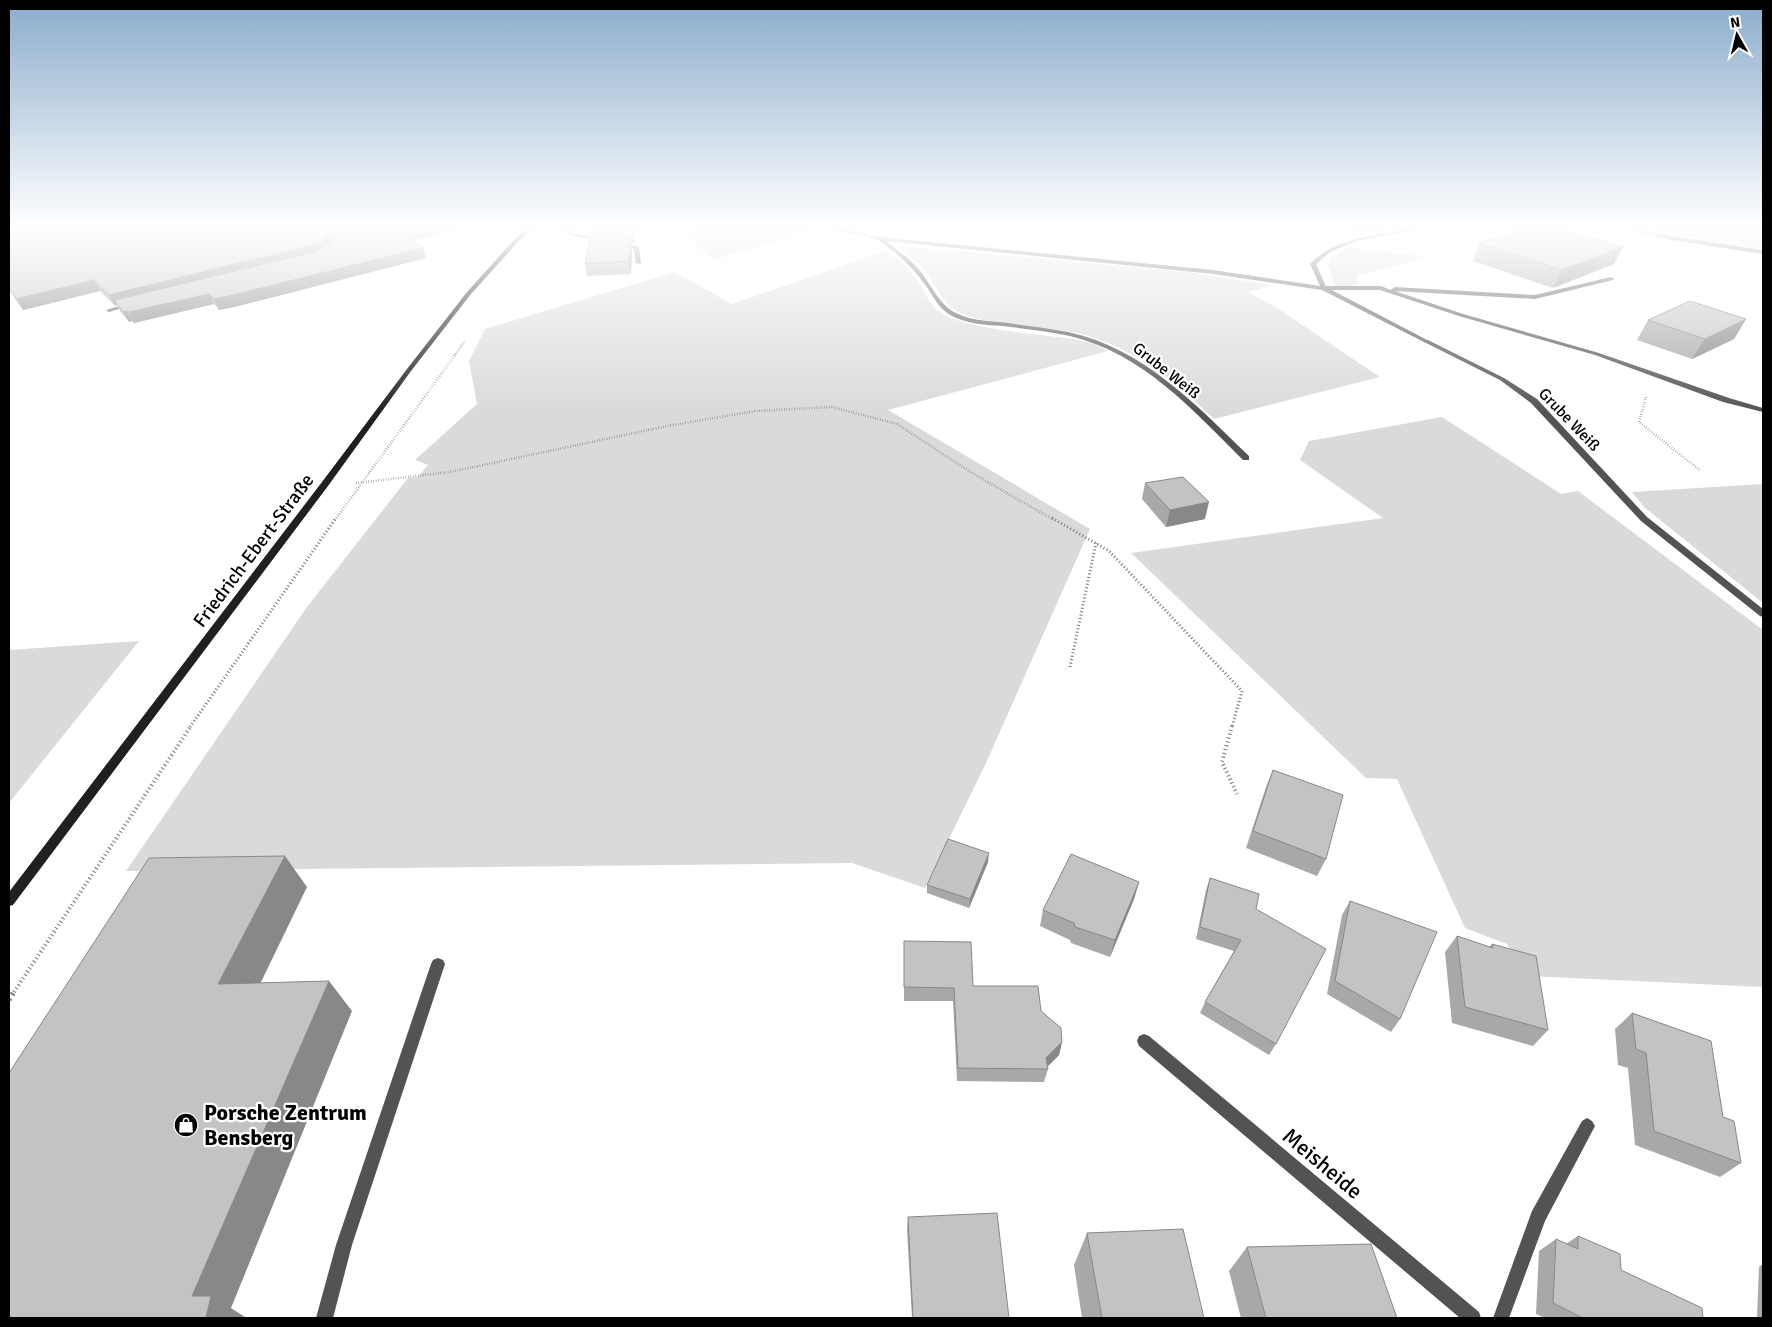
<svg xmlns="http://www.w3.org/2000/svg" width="1772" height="1327" viewBox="0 0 1772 1327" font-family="Signika,sans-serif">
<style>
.green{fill:#dadada}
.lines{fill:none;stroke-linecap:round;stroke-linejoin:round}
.path-far4{stroke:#757575;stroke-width:2;stroke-dasharray:0.5 1;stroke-linecap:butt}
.path-far3{stroke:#757575;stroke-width:2.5;stroke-dasharray:0.5 2;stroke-linecap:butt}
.path-far2{stroke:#757575;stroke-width:3;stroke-dasharray:1 2.5;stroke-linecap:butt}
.path-far1{stroke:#757575;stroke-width:4;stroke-dasharray:1 3;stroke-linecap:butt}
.path{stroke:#757575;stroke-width:5;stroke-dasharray:2 4;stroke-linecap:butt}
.service{fill:#535353;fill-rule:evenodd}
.minor{fill:#535353;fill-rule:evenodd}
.secondary{fill:#202020;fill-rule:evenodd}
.wall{fill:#a8a8a8}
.shaded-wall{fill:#888}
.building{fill:#c3c3c3;stroke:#888}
.labels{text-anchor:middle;stroke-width:4.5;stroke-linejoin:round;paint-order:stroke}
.far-street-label{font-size:16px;fill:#000;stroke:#fff}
.street-label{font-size:19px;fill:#000;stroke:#fff}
.near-poi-label{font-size:22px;font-weight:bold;fill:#000;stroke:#fff;text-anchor:start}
.near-street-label{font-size:22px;fill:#000;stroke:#fff}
</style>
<rect width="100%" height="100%" fill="#fff"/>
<g class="green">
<path d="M 703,227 L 817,227 L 820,228 L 713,260 L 683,233 Z"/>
<path d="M 1323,227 L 1414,227 L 1362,236 L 1349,231 Z"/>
<path d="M 1636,227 L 1763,227 L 1763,248 L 1699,240 Z"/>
<path d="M 902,246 L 1185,272 L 1273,285 L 1248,292 L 1274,306 L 1380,377 L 1214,419 C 1179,385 1142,354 1095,338 C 1079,332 1060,330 1043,328 C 1017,324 983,323 960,313 C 942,305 935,281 922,267 C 915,259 906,254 898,247 Z"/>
<path d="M 1349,247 L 1427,257 L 1357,276 L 1357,284 L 1336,290 L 1328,264 L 1332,257 Z"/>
<path d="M 886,251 C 898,260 908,267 917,280 C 924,289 927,300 936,309 C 958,330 1046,334 1079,340 L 1092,343 L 1108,351 L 888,410 L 1090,529 L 986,763 L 925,888 L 852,863 L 126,871 L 307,607 L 408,478 L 418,477 L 428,465 L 415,460 L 477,404 L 469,361 L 485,329 L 675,272 L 732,304 Z"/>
<path d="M 1442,417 L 1561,494 L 1578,491 L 1763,630 L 1763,987 L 1528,976 L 1507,944 L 1465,928 L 1397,779 L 1366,778 L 1131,553 L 1383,518 L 1300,460 L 1309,441 Z"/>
<path d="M 1763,484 L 1763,603 L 1644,507 L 1632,492 Z"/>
<path d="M 139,641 L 9,803 L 9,650 Z"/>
</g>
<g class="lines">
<path class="path-far4" d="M 454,356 L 465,341"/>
<g class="path-far3">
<path d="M 1646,397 L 1639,422 L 1701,471"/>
<path d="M 356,483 L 450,472 L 667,426 L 755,411 L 832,407 L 897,424 L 972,473 L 1054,520"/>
<path d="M 335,520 L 455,355"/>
</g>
<g class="path-far2">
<path d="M 1052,518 L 1109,551 L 1242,691 L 1232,727"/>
<path d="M 1070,667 L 1096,543"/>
<path d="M 190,727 L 336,518"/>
</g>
<g class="path-far1">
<path d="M 1232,726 L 1222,762 L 1237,794"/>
<path d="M 14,992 L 191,726"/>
</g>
<path class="path" d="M 9,1000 L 15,990"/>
<g class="service">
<path d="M 1611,277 L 1614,279 L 1613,280 L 1535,299 L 1395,291 L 1463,314 L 1599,353 L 1729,398 L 1763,408 L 1763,412 L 1723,402 L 1595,355 L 1459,316 L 1380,290 L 1324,290 L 1321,288 L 1324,286 L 1381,286 L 1391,290 L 1394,287 L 1535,295 Z"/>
<path d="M 1424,340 L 1428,340 L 1504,378 L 1537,399 L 1647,517 L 1763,609 L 1763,617 L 1760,616 L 1641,521 L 1531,403 L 1500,380 L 1424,342 Z"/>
<path d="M 438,958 L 443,960 L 445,964 L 352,1245 L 333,1318 L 316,1318 L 336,1245 L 431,964 L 433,960 Z"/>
</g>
<g class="minor">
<path d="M 557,227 L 564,227 L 574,233 L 605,240 L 602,242 L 570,235 Z"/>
<path d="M 828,227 L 837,227 L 880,237 L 1213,270 L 1320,286 L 1310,264 C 1338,235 1384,234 1422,227 L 1433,227 L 1357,241 L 1330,252 L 1316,264 L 1326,287 L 1429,341 L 1424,342 L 1322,290 L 1213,274 L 886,241 C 895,249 906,256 915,265 C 930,280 937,304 956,313 C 972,321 990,321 1008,323 C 1028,326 1048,328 1068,332 C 1143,348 1196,405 1249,456 L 1249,460 L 1243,460 C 1193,410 1142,353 1070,336 C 1048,331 1026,329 1003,326 C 986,325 968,324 952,316 C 937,308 933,294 923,282 C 913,268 894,250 879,241 C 866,233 843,235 828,227 Z"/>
<path d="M 1619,227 L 1629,227 L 1671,236 L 1763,250 L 1763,254 L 1671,240 Z"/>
<path d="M 619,242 L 639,247 L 641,264 L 636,263 L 634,249 L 617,245 L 616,244 Z"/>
<path d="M 130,303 L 135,304 L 109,312 L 106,310 Z"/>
<path d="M 1144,1034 L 1149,1036 L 1479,1312 L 1481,1318 L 1460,1318 L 1139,1046 L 1137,1041 L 1139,1036 Z"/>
<path d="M 1587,1118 L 1592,1121 L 1595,1126 L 1545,1221 L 1509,1318 L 1493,1318 L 1532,1211 L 1582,1121 Z"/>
</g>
<path class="secondary" d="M 529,227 L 535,227 L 518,242 L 471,294 L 411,371 L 328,486 L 13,905 L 9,906 L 9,892 L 322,482 L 407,369 L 467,292 L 514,240 Z"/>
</g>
<g class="wall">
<path d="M 9,227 L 412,241 L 426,258 L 234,307 L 219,310 L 214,304 L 134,323 L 133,321 L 129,322 L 120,311 L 117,305 L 115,306 L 100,291 L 23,310 L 9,289 Z"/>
<path d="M 594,227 L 636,227 L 634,244 L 631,243 L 632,251 L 631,274 L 587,276 L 585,264 L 594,231 Z"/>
<path d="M 1480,243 L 1623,247 L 1614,264 L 1553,288 L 1473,261 Z"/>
<path d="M 1746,319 L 1734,339 L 1692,359 L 1637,340 L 1648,320 Z"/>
<path d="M 1145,483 L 1205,519 L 1166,527 L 1142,499 Z"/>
<path d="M 1273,770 L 1326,859 L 1317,876 L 1246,848 L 1266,787 Z"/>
<path d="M 988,862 L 969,908 L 927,893 L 927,885 Z"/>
<path d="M 1210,878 L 1256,909 L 1276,1044 L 1269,1055 L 1200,1013 L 1205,1002 L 1234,951 L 1196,939 L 1206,890 Z"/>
<path d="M 1139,882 L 1134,899 L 1110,957 L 1071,943 L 1070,940 L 1040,926 L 1043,910 Z"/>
<path d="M 1350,901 L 1400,1019 L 1391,1032 L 1327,994 L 1342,915 Z"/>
<path d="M 1457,936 L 1489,947 L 1492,944 L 1548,1030 L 1533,1046 L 1452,1023 L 1445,952 Z"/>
<path d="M 904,941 L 973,986 L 1041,1011 L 1062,1042 L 1059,1055 L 1047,1067 L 1048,1069 L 1044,1082 L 957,1081 L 953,1001 L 904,1001 Z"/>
<path d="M 1632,1013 L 1723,1117 L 1741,1163 L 1720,1177 L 1635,1145 L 1628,1068 L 1618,1065 L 1615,1029 Z"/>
<path d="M 908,1217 L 1009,1318 L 912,1318 L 907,1230 Z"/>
<path d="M 1087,1233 L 1204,1318 L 1082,1318 L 1074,1265 Z"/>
<path d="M 1578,1236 L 1621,1270 L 1703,1318 L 1545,1318 L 1536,1314 L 1539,1251 L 1556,1239 L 1566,1244 Z"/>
<path d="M 1247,1247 L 1397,1318 L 1241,1318 L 1229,1271 Z"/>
<path d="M 1763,1264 L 1763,1318 L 1757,1318 L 1759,1267 Z"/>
</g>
<g class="shaded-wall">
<path d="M 333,227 L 345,227 L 327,250 L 115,300 L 117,305 L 115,306 L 109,295 Z"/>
<path d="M 427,227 L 469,227 L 404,243 L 401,233 Z"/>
<path d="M 632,227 L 636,227 L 634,244 L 632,231 Z"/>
<path d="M 630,238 L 632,251 L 631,274 L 629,261 Z"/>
<path d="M 1623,247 L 1614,264 L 1553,288 L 1561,270 Z"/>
<path d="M 423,248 L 426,258 L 234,307 L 219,310 L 214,299 Z"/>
<path d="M 94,280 L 100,291 L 23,310 L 16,299 Z"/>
<path d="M 209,294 L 214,304 L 134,323 L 129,312 Z"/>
<path d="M 127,311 L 133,321 L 129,322 L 123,312 Z"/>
<path d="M 1746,319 L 1734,339 L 1692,359 L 1705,339 Z"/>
<path d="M 1209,502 L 1205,519 L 1166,527 L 1170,510 Z"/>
<path d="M 989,853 L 988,862 L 969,908 L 970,899 Z"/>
<path d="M 285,856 L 307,887 L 246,1013 L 218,984 Z"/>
<path d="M 1139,882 L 1134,899 L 1110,957 L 1115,940 Z"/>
<path d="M 329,981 L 352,1011 L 231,1308 L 245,1317 L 245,1318 L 206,1318 L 192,1296 Z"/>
<path d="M 1062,1042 L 1059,1055 L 1045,1069 L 1046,1058 Z"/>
</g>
<g class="building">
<path d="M 9,227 L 333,227 L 323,240 L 309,246 L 109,295 L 94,280 L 16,299 L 9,288 Z"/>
<path d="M 344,227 L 427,227 L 401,233 L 423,248 L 229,296 L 214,299 L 209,294 L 129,312 L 127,311 L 123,312 L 115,300 L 314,252 L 330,244 Z"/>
<path d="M 611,227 L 632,227 L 632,231 Z"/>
<path d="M 1528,227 L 1558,227 L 1623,247 L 1561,270 L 1480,243 Z"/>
<path d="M 592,230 L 630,238 L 629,261 L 585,264 Z"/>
<path d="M 1690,301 L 1746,319 L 1705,339 L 1648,320 Z"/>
<path d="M 1183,477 L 1209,502 L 1170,510 L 1145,483 Z"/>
<path d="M 1273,770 L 1343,795 L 1326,859 L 1253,831 Z"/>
<path d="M 948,839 L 989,853 L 970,899 L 927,885 Z"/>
<path d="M 1071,854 L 1139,882 L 1115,940 L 1075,927 L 1074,923 L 1043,910 Z"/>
<path d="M 285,856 L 218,984 L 329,981 L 192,1296 L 211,1296 L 206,1318 L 9,1318 L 9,1073 L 149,858 Z"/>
<path d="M 1210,878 L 1259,894 L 1256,909 L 1326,949 L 1276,1044 L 1205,1002 L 1241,940 L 1200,927 Z"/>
<path d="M 1350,901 L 1437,932 L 1400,1019 L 1335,981 Z"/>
<path d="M 1457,936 L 1493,948 L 1492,944 L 1536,956 L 1548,1030 L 1465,1007 Z"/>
<path d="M 904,941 L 971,942 L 973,986 L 1038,986 L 1041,1011 L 1061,1028 L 1062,1042 L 1046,1058 L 1048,1069 L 958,1068 L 954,988 L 904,987 Z"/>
<path d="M 1632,1013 L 1711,1041 L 1723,1117 L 1734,1121 L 1741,1163 L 1654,1131 L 1646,1053 L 1636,1049 Z"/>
<path d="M 997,1213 L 1009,1318 L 913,1318 L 908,1217 Z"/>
<path d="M 1183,1229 L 1204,1318 L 1102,1318 L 1087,1233 Z"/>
<path d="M 1578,1236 L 1620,1254 L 1621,1270 L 1702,1308 L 1703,1318 L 1583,1318 L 1553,1303 L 1556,1239 L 1578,1249 Z"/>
<path d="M 1371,1244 L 1397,1318 L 1266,1318 L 1247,1247 Z"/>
</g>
<linearGradient id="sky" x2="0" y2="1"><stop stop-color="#8baccc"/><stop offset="0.55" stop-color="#fff"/><stop offset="1" stop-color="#fff" stop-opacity="0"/></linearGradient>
<rect width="1772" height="413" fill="url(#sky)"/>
<defs>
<g id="shop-disc" transform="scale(1.25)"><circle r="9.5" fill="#000" stroke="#fff"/><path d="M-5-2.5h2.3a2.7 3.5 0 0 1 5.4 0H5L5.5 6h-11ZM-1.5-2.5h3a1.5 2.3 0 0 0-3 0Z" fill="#fff"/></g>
</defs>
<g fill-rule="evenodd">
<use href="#shop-disc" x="186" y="1125"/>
</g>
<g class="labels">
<g class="far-street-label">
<text transform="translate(1167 370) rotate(38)" y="6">Grube Weiß</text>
<text transform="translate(1570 419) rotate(46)" y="6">Grube Weiß</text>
</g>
<g class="street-label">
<text transform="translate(253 550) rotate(-53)" y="7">Friedrich-Ebert-Straße</text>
</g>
<g class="near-poi-label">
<text x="204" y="1120">Porsche Zentrum<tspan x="204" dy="25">Bensberg</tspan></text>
</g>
<g class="near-street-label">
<text transform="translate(1323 1163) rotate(40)" y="8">Meisheide</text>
</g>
</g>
<rect width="1772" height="1327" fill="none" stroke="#000000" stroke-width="20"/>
<g transform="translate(1737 35) rotate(352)" stroke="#ffffff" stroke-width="4" paint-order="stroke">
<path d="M0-4L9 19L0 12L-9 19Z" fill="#000000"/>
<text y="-8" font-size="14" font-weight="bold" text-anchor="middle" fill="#000000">N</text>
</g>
</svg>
